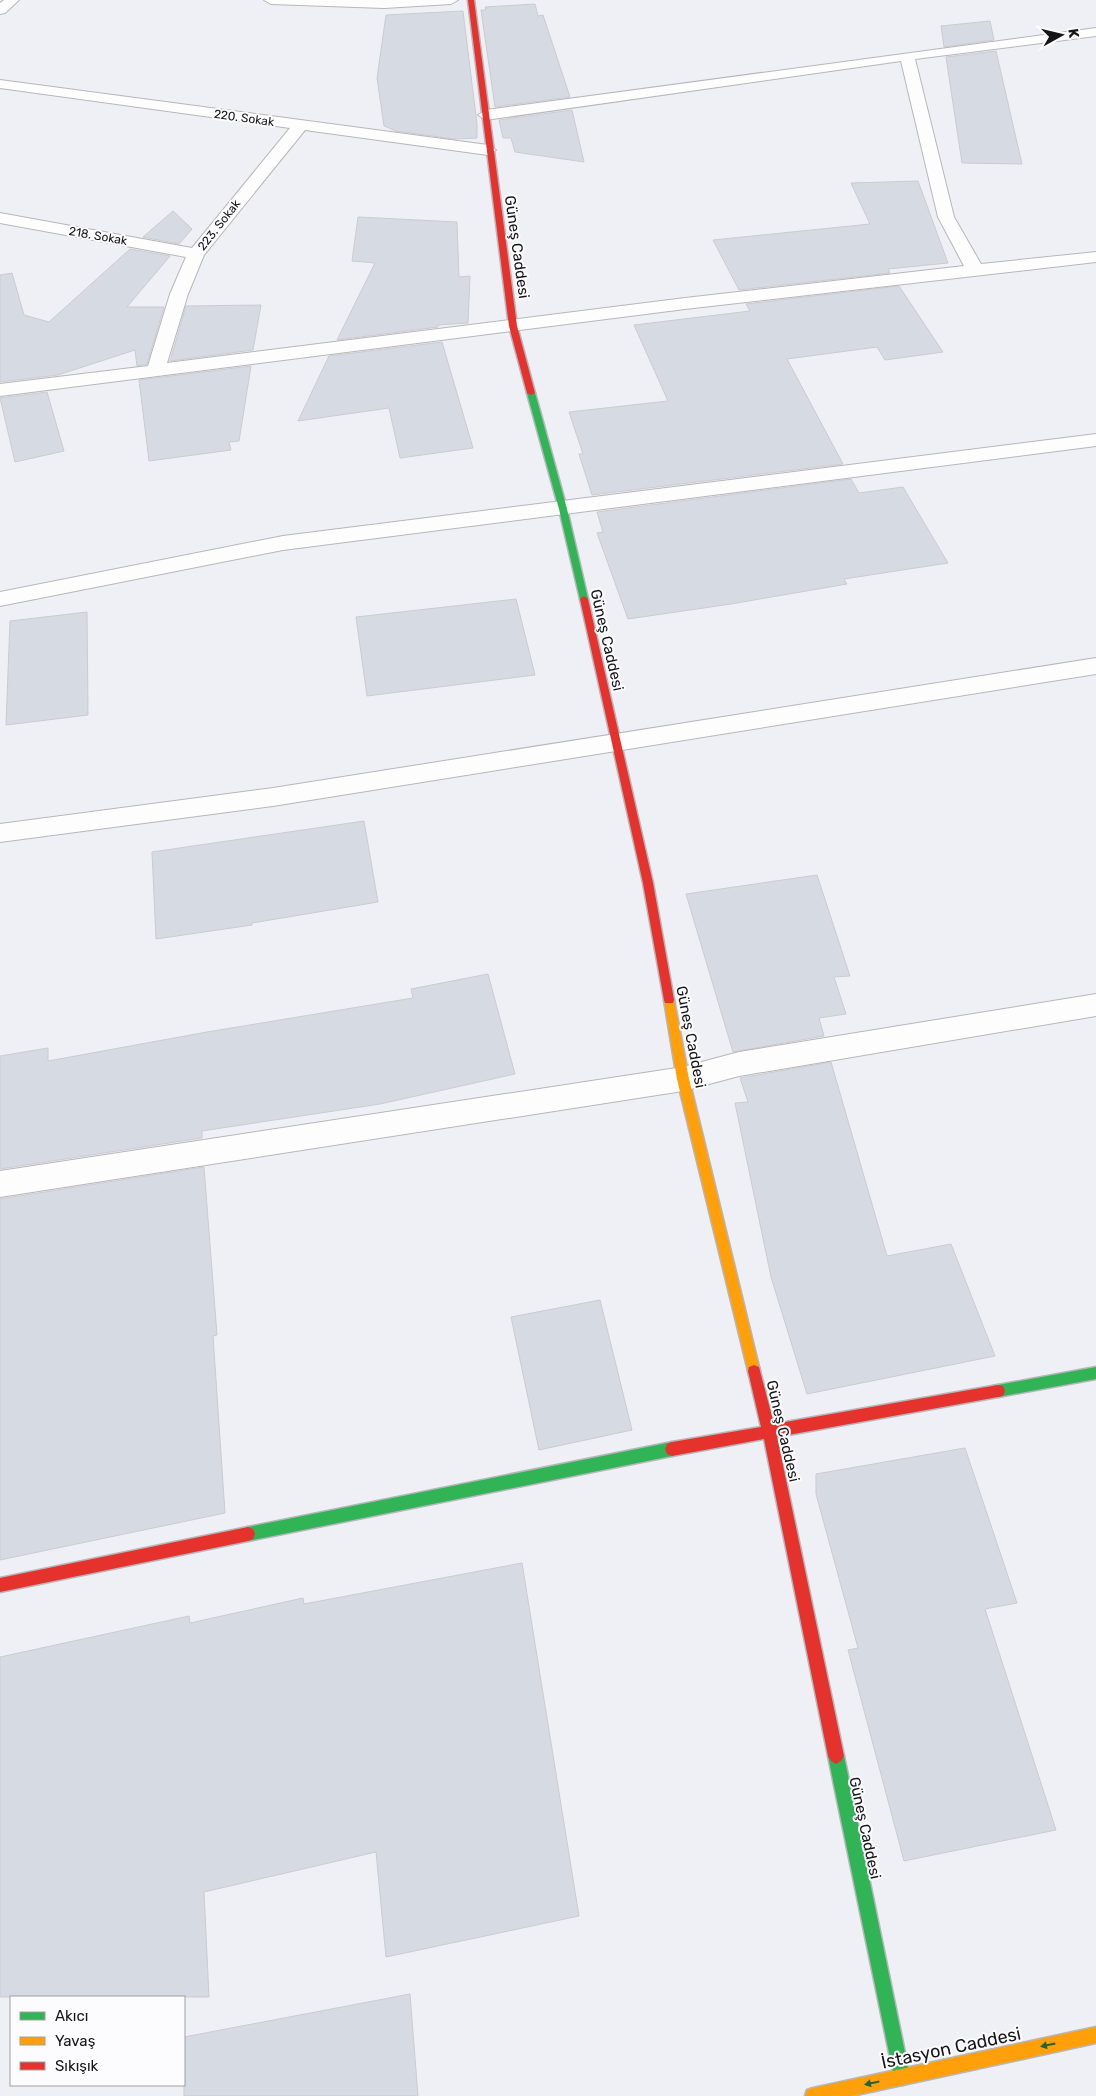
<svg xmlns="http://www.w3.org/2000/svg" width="1096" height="2096" viewBox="0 0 1096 2096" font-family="Rubik,sans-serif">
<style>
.building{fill:#d6dae2;stroke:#cbccd0}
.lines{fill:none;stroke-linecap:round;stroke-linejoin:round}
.street-casing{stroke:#b6b7bb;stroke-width:2}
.fast-casing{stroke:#b6b7bb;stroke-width:3}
.slow-casing{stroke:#b6b7bb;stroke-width:3}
.jam-casing{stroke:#b6b7bb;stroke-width:3}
.street{fill:#fdfdfe;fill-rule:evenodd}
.fast{fill:#30b455;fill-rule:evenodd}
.slow{fill:#ff9f0a;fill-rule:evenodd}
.jam{fill:#e5322d;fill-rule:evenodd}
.oneway{fill:#226436}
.labels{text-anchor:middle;stroke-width:4;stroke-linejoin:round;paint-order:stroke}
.far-street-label{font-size:12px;fill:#151518;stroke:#fcfcfe}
.street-label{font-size:15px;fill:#151518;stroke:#fcfcfe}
.near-street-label{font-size:18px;fill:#151518;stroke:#fcfcfe}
</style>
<rect width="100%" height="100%" fill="#eff0f5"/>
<g class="building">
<path d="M 535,4 L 538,16 L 543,15 L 570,97 L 495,107 L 481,10 L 486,10 L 485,7 Z"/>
<path d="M 463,11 L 477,124 L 477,138 L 454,139 L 396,131 L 384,126 L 377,78 L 386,15 Z"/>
<path d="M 990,21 L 994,40 L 944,47 L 941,26 Z"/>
<path d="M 996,51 L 1022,164 L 962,163 L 946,57 Z"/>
<path d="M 572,110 L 584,162 L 515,152 L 511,138 L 503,138 L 499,120 Z"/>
<path d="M 918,181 L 948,263 L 888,269 L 890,273 L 739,290 L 713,240 L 870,224 L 851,183 Z"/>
<path d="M 173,211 L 192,229 L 179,244 L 143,237 Z"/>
<path d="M 358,217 L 457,222 L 459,277 L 470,276 L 468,323 L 438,325 L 438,327 L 337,340 L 375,263 L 352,261 Z"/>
<path d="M 130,249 L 170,256 L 127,307 L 164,307 L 147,364 L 137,366 L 135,350 L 58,375 L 0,382 L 0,275 L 12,273 L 24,315 L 49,322 Z"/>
<path d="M 899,286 L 943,352 L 885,360 L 877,347 L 787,359 L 843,464 L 592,495 L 579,454 L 583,454 L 569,412 L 668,401 L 634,325 L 750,311 L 746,304 Z"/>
<path d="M 261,305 L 253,350 L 170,361 L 186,306 Z"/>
<path d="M 442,342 L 473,448 L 400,458 L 389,408 L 298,421 L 329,356 Z"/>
<path d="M 251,366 L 239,441 L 229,442 L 231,450 L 149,461 L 139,380 Z"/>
<path d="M 47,392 L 64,451 L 15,462 L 0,398 Z"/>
<path d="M 851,479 L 859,493 L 903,487 L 948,563 L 844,579 L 847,584 L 731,604 L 628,619 L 597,533 L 603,532 L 597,512 Z"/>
<path d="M 516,599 L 535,675 L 367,696 L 356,617 Z"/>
<path d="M 87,612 L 88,715 L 6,725 L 10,621 Z"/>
<path d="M 364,821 L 378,902 L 252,923 L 252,925 L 156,939 L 152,852 Z"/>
<path d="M 817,875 L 850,976 L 834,977 L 846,1014 L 819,1018 L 824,1036 L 733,1052 L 686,894 Z"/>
<path d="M 488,974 L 515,1074 L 380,1104 L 202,1131 L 202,1138 L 0,1169 L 0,1056 L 48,1048 L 48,1061 L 207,1032 L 413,998 L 411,989 Z"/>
<path d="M 831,1062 L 887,1256 L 951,1244 L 995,1356 L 807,1394 L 771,1277 L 735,1103 L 748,1102 L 740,1078 Z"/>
<path d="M 204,1167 L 217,1335 L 213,1336 L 225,1513 L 0,1560 L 0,1199 Z"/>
<path d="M 600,1300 L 632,1430 L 539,1450 L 511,1317 Z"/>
<path d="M 965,1448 L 1017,1603 L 985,1609 L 1056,1830 L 904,1861 L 848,1650 L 858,1648 L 816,1494 L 816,1474 Z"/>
<path d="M 522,1563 L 579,1916 L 386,1957 L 376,1852 L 204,1892 L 209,1997 L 0,1997 L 0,1657 L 189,1616 L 190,1623 L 303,1598 L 304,1604 Z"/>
<path d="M 410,1994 L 418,2096 L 184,2096 L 184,2037 Z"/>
</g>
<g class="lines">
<g class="street-casing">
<g id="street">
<path d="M 4,0 L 19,0 L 5,13 L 0,14 L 0,3 Z"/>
<path d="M 264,0 L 458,0 L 451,4 L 384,8 L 271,4 Z"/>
<path d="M 1096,28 L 1096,36 L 915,59 L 954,217 L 981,264 L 1096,252 L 1096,262 L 685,309 L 0,396 L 0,384 L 148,366 L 170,294 L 186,257 L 0,223 L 0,213 L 192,248 L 290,128 L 0,88 L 0,80 L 488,145 L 496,150 L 488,155 L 305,130 L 204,255 L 188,294 L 167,363 L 685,298 L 964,266 L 938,217 L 901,61 L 486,120 L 478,115 L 486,110 Z"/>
<path d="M 1096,434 L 1096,446 L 283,550 L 0,606 L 0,592 L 283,536 Z"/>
<path d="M 1096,658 L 1096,674 L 273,806 L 0,842 L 0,824 L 273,788 Z"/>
<path d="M 1096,994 L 1096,1016 L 739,1076 L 683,1091 L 0,1197 L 0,1171 L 683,1067 L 739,1052 Z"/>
</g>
</g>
<g class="fast-casing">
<g id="fast">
<path d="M 528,391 L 535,393 L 567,509 L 588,599 L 584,602 L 580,599 L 559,509 L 527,393 Z"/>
<path d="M 1096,1367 L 1096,1379 L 998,1397 L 993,1396 L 991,1391 L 993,1386 L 998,1385 Z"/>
<path d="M 672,1442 L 677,1444 L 679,1449 L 677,1454 L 672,1456 L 248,1541 L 243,1539 L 241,1534 L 243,1529 L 248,1527 Z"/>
<path d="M 836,1748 L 841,1751 L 844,1756 L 910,2077 L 908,2083 L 902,2085 L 896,2083 L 894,2077 L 828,1756 L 831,1751 Z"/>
</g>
</g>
<g class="slow-casing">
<g id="slow">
<path d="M 669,995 L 673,997 L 674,1000 L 689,1079 L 760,1371 L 759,1375 L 754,1377 L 749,1375 L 748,1371 L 677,1079 L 664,1000 L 665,997 Z"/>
<path d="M 1096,2027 L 1096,2043 L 852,2096 L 805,2096 L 807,2090 L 813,2088 Z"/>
</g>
</g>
<g class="jam-casing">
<g id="jam">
<path d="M 468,0 L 474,0 L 517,326 L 535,393 L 531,395 L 527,393 L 509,326 Z"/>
<path d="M 584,596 L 588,599 L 653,883 L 674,1000 L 673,1003 L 665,1003 L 664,1000 L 643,883 L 580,599 Z"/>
<path d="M 754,1365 L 759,1367 L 760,1371 L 774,1424 L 998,1385 L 1003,1386 L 1005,1391 L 1003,1396 L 998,1397 L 777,1437 L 844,1756 L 841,1761 L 836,1764 L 831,1761 L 828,1756 L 764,1439 L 672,1456 L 667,1454 L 665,1449 L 667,1444 L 672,1442 L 761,1427 L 748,1371 L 749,1367 Z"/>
<path d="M 248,1527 L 253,1529 L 255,1534 L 253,1539 L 248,1541 L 0,1592 L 0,1578 Z"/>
</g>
</g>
<use href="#street" class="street"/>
<use href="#fast" class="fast"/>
<use href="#slow" class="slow"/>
<use href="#jam" class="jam"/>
</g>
<defs><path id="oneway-solid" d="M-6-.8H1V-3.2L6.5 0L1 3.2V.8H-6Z" transform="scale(1.25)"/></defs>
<g class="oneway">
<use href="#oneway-solid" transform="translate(1048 2045) rotate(168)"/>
<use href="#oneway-solid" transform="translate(872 2083) rotate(168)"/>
</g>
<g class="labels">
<g class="far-street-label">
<text transform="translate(244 118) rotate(8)" y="4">220. Sokak</text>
<text transform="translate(219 225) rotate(-52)" y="4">223. Sokak</text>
<text transform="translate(98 236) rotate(10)" y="4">218. Sokak</text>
</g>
<g class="street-label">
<text transform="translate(517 247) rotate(82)" y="5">Güneş Caddesi</text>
<text transform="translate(607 640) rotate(77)" y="5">Güneş Caddesi</text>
<text transform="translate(691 1037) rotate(79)" y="5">Güneş Caddesi</text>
<text transform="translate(783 1431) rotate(77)" y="5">Güneş Caddesi</text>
<text transform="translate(865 1828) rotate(78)" y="5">Güneş Caddesi</text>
</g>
<g class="near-street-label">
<text transform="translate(951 2048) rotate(-12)" y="6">İstasyon Caddesi</text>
</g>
</g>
<rect x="10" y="1996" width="175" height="90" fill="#fcfcfe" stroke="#a0a0a2"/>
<rect x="20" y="2012" width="25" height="8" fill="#30b455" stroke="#a0a0a2"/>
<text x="55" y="2021" font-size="15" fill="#151518">Akıcı</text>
<rect x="20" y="2037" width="25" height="8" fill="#ff9f0a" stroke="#a0a0a2"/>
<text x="55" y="2046" font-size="15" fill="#151518">Yavaş</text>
<rect x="20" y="2062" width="25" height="8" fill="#e5322d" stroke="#a0a0a2"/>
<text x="55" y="2071" font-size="15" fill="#151518">Sıkışık</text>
<g transform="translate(1061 35) rotate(82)" stroke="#fcfcfe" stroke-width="4" paint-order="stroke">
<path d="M0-4L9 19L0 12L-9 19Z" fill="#151518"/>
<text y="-8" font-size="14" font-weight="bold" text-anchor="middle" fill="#151518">K</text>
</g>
</svg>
